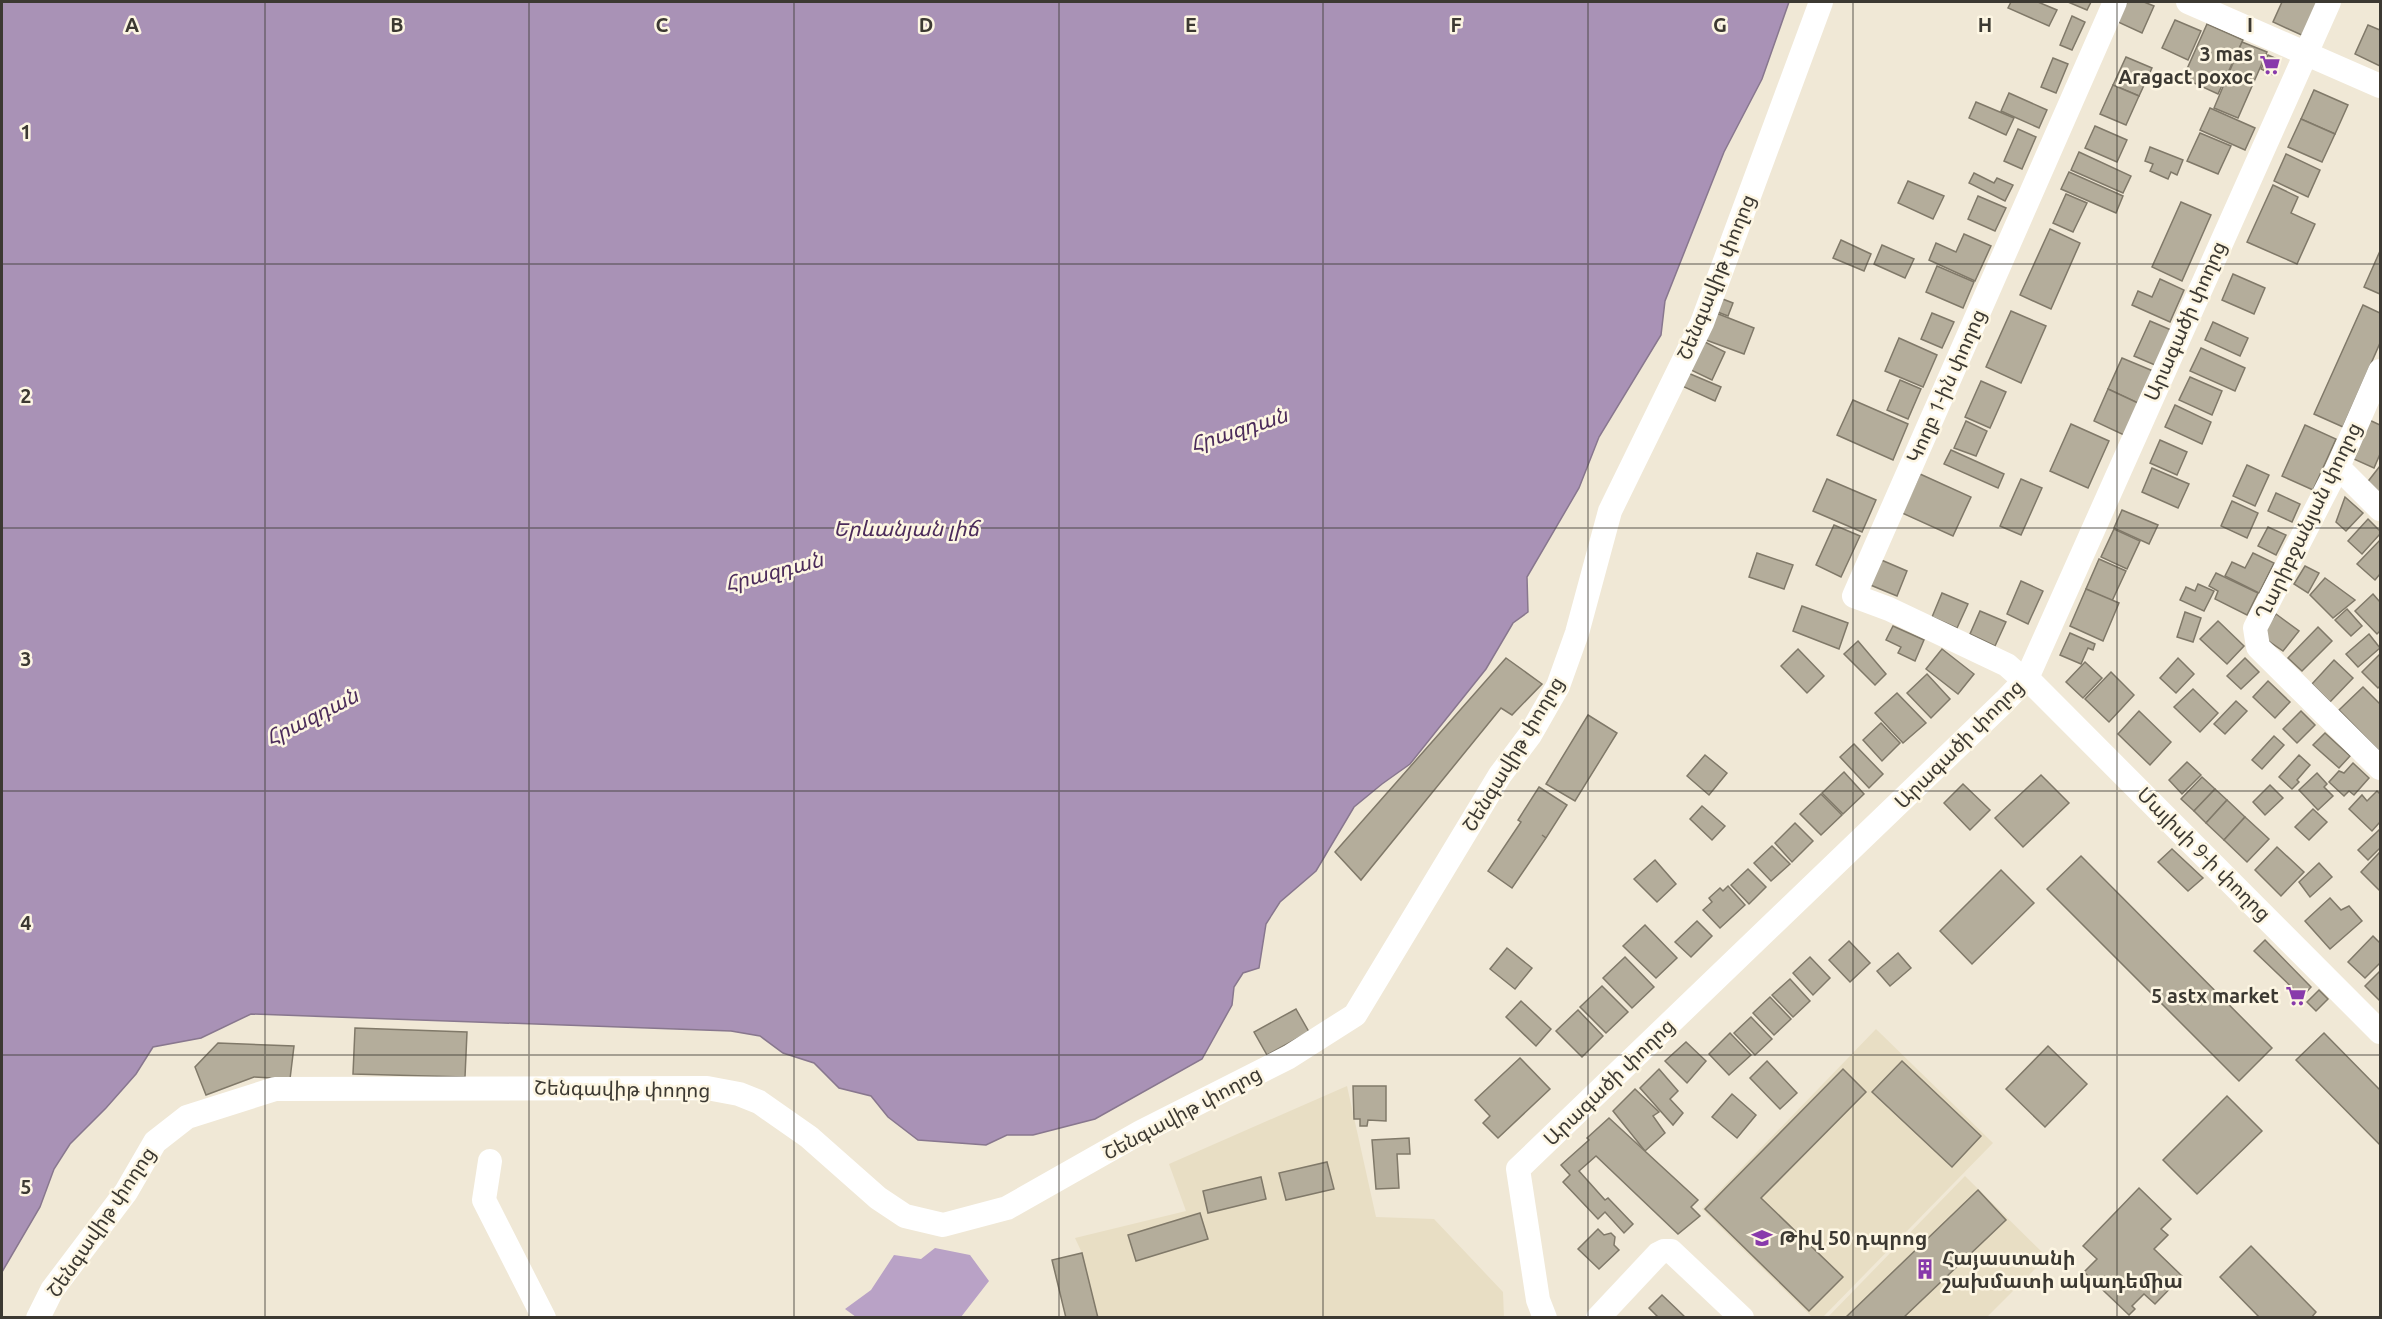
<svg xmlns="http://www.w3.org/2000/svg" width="2382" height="1319" viewBox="0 0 2382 1319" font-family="Ubuntu,'Noto Sans Armenian',sans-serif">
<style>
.built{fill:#e8dec4}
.forest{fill:#b9a2c6}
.water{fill:#a992b6;stroke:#88778e;stroke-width:1.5}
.building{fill:#b4ad9b;stroke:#807969;stroke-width:1.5}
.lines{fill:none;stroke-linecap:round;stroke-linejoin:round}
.minor{stroke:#fff;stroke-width:24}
.grid{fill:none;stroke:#3c3932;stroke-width:1.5;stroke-opacity:0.55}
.labels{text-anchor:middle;stroke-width:5;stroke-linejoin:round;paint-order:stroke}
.poi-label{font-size:20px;font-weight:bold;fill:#3c3932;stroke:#fdf6e3;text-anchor:end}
.street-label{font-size:20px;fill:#3c3932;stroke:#fdf6e3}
.water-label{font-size:21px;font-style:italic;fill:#4b2b5a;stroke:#fdf6e3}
.grid-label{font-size:20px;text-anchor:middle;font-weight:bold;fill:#3c3932;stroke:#fdf6e3;stroke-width:5;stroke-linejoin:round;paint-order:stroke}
</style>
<rect width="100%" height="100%" fill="#f0e8d6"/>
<g class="built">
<path d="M 1876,1029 L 1993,1143 L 1823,1317 L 1812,1317 L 1702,1209 Z"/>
<path d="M 1347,1086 L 1376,1217 L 1434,1219 L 1503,1292 L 1504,1318 L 1098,1317 L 1082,1253 L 1075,1238 L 1186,1211 L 1169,1164 Z"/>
<path d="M 1965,1176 L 2047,1257 L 1987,1317 L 1827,1318 Z"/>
</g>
<path class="forest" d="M 935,1248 L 970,1255 L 989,1281 L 961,1317 L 856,1317 L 845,1309 L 871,1290 L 894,1255 L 921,1259 Z"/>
<path class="water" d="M 2,2 L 1789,2 L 1762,79 L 1724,152 L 1665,301 L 1661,335 L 1599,437 L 1579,488 L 1527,577 L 1528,612 L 1513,623 L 1486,669 L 1410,764 L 1382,784 L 1354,807 L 1316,871 L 1280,902 L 1266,924 L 1259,968 L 1243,973 L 1234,987 L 1232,1005 L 1202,1059 L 1095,1119 L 1033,1135 L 1007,1135 L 986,1145 L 918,1140 L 888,1117 L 871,1096 L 839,1088 L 814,1063 L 783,1053 L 760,1036 L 731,1031 L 251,1014 L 201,1038 L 153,1047 L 136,1074 L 106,1108 L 70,1144 L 54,1169 L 40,1207 L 2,1272 Z"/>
<g class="building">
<path d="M 2011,2 L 2038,2 L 2057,10 L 2049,26 L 2008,8 Z"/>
<path d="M 2068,2 L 2091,2 L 2087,10 Z"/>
<path d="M 2127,2 L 2144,2 L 2154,6 L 2142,33 L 2118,22 Z"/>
<path d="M 2282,2 L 2322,2 L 2306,37 L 2273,22 Z"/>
<path d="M 2072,16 L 2085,22 L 2072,50 L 2060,45 Z"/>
<path d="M 2175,20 L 2201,31 L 2188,60 L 2162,48 Z"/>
<path d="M 2207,24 L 2243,40 L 2218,94 L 2183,78 Z"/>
<path d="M 2368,25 L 2380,30 L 2380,66 L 2355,54 Z"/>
<path d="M 2242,42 L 2267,52 L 2238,118 L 2214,108 Z"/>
<path d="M 2268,55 L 2279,60 L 2273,75 L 2261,69 Z"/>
<path d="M 2126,57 L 2152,68 L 2139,96 L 2113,85 Z"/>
<path d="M 2053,58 L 2068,64 L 2056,93 L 2041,87 Z"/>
<path d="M 2113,85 L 2139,96 L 2126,125 L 2100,114 Z"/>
<path d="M 2314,90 L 2348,105 L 2335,134 L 2301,119 Z"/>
<path d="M 2009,93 L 2047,110 L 2039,128 L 2001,111 Z"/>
<path d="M 1976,102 L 2014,118 L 2006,135 L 1969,118 Z"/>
<path d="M 2210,108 L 2255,128 L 2245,150 L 2200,130 Z"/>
<path d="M 2301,119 L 2335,134 L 2322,162 L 2288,147 Z"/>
<path d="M 2095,126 L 2127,140 L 2117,162 L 2085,148 Z"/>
<path d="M 2018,129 L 2036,137 L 2022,169 L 2004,161 Z"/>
<path d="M 2200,133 L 2231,146 L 2218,174 L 2187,161 Z"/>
<path d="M 2150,147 L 2183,160 L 2177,175 L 2171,172 L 2168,179 L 2150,171 L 2153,164 L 2145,161 Z"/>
<path d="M 2079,152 L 2131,176 L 2123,193 L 2071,170 Z"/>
<path d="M 2286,154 L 2320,170 L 2308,197 L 2274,181 Z"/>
<path d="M 2069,172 L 2123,196 L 2116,213 L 2061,189 Z"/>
<path d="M 1974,173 L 1994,183 L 1997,178 L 2013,185 L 2005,201 L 1969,183 Z"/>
<path d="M 1908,181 L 1944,196 L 1933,219 L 1898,203 Z"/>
<path d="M 2273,185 L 2298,197 L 2291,213 L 2315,224 L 2297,264 L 2247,242 Z"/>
<path d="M 2066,194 L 2087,203 L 2073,232 L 2053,223 Z"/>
<path d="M 1978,196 L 2006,208 L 1995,231 L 1968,219 Z"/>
<path d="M 2181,202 L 2211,215 L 2182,281 L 2152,267 Z"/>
<path d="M 2050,229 L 2080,243 L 2051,309 L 2020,295 Z"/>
<path d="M 1964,234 L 1991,246 L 1975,281 L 1929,260 L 1936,243 L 1956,252 Z"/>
<path d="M 1841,240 L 1871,254 L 1864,271 L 1833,258 Z"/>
<path d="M 1882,245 L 1914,259 L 1905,278 L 1874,264 Z"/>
<path d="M 2380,251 L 2380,294 L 2364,287 Z"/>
<path d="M 1937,266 L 1974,282 L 1963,308 L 1926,292 Z"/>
<path d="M 2233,274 L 2265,288 L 2254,314 L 2222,300 Z"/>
<path d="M 2160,279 L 2184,290 L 2170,322 L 2132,305 L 2138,291 L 2152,297 Z"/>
<path d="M 1720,298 L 1733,303 L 1728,316 L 1715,311 Z"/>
<path d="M 2363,305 L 2380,313 L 2380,343 L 2343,427 L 2314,414 Z"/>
<path d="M 2011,311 L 2046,326 L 2021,383 L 1986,367 Z"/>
<path d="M 1716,313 L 1754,328 L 1744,354 L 1706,340 Z"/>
<path d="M 1932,313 L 1954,322 L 1942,348 L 1921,339 Z"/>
<path d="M 2150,321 L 2171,330 L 2155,365 L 2134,356 Z"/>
<path d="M 2213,322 L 2248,338 L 2240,356 L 2205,340 Z"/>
<path d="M 1899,338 L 1937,355 L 1923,387 L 1885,371 Z"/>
<path d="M 1705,342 L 1725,352 L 1712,380 L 1691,370 Z"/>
<path d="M 2201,348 L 2245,368 L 2235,391 L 2190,371 Z"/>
<path d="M 2122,358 L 2153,371 L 2138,403 L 2108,389 Z"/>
<path d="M 1688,373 L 1721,387 L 1715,401 L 1682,386 Z"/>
<path d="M 2190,377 L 2222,391 L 2212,415 L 2179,400 Z"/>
<path d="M 1900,380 L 1921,389 L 1908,419 L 1887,410 Z"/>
<path d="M 1981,381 L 2006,392 L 1990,428 L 1965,417 Z"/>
<path d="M 2108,389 L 2138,403 L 2124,435 L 2094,421 Z"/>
<path d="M 1853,400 L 1908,424 L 1893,460 L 1837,435 Z"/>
<path d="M 2175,405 L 2211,422 L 2202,444 L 2165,427 Z"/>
<path d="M 2365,418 L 2380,425 L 2380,454 L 2374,468 L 2347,456 Z"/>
<path d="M 1966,421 L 1987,431 L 1976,456 L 1954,448 Z"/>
<path d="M 2071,424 L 2109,441 L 2088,488 L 2050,471 Z"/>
<path d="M 2305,425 L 2336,439 L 2313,490 L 2282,476 Z"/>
<path d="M 2160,440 L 2187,452 L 2177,475 L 2150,463 Z"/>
<path d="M 1951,450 L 2004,474 L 1998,488 L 1944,464 Z"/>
<path d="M 2247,465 L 2269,475 L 2255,506 L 2233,496 Z"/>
<path d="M 2380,466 L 2380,496 L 2366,484 Z"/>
<path d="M 2152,468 L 2189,484 L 2178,508 L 2142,492 Z"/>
<path d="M 1920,474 L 1971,497 L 1953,536 L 1902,513 Z"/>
<path d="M 1827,479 L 1876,500 L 1862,532 L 1813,511 Z"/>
<path d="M 2021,479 L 2042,488 L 2021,535 L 2000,526 Z"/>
<path d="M 2276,493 L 2300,504 L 2292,522 L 2268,511 Z"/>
<path d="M 2345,497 L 2363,513 L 2346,531 L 2336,522 Z"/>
<path d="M 2232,501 L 2258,513 L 2247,538 L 2221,526 Z"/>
<path d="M 2122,510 L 2158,525 L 2149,544 L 2114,528 Z"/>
<path d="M 2368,519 L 2380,531 L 2380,534 L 2362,554 L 2348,541 Z"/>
<path d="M 1834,525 L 1860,536 L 1841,577 L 1816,565 Z"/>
<path d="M 2268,527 L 2286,535 L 2276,555 L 2258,546 Z"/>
<path d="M 2114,529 L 2140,541 L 2127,569 L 2101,557 Z"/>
<path d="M 2380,540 L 2380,574 L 2375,580 L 2357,564 Z"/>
<path d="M 1757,553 L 1793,565 L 1784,589 L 1749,577 Z"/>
<path d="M 2253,553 L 2274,563 L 2259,593 L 2225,576 L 2232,562 L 2245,568 Z"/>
<path d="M 1879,559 L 1907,571 L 1897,596 L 1868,584 Z"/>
<path d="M 2099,559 L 2126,571 L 2112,601 L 2086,589 Z"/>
<path d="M 2305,566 L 2319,573 L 2308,593 L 2294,584 Z"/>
<path d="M 2216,573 L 2258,593 L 2247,615 L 2215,599 L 2218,591 L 2209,586 Z"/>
<path d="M 2325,578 L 2355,600 L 2333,618 L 2310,595 Z"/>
<path d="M 2021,581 L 2043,591 L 2028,624 L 2007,614 Z"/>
<path d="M 2198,584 L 2214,591 L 2204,611 L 2180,600 L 2186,587 L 2195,591 Z"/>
<path d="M 2086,589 L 2119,603 L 2103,641 L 2070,626 Z"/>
<path d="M 1942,593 L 1968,604 L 1957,628 L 1932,617 Z"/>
<path d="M 2373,594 L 2380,602 L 2380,631 L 2377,634 L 2355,611 Z"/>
<path d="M 1802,606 L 1848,623 L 1839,649 L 1793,631 Z"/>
<path d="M 2347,609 L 2362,626 L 2351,636 L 2335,620 Z"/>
<path d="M 1980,611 L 2006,622 L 1995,646 L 1970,634 Z"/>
<path d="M 2185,612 L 2201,618 L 2193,642 L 2177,637 Z"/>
<path d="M 2276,614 L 2299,631 L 2283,651 L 2260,635 Z"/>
<path d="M 2218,621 L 2244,646 L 2227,664 L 2200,639 Z"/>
<path d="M 1893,626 L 1924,640 L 1915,661 L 1898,653 L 1901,647 L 1886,640 Z"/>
<path d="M 2318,627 L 2332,641 L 2302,671 L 2288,658 Z"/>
<path d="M 2070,633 L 2095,644 L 2093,650 L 2088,648 L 2081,664 L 2060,655 Z"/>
<path d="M 2369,634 L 2380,648 L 2358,667 L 2346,654 Z"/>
<path d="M 1858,641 L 1886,674 L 1875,685 L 1844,654 Z"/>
<path d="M 1798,649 L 1824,676 L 1807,693 L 1781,666 Z"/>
<path d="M 1942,649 L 1974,674 L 1958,694 L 1926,669 Z"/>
<path d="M 2380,654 L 2380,686 L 2378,688 L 2362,672 Z"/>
<path d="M 1506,658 L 1542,684 L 1512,715 L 1501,708 L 1361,880 L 1335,852 Z"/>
<path d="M 2178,658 L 2194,674 L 2176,693 L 2160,678 Z"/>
<path d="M 2245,658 L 2259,672 L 2241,689 L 2227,676 Z"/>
<path d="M 2334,660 L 2353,678 L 2330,702 L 2312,684 Z"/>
<path d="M 2085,662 L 2102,678 L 2083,698 L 2066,682 Z"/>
<path d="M 2111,672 L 2134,695 L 2109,722 L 2085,699 Z"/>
<path d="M 1927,674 L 1950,699 L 1931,718 L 1907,693 Z"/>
<path d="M 2268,681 L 2290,702 L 2275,718 L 2253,697 Z"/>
<path d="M 2363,687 L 2380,704 L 2380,752 L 2339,710 Z"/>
<path d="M 2193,689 L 2218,713 L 2200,732 L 2174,707 Z"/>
<path d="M 1897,693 L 1926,723 L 1903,743 L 1875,713 Z"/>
<path d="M 2236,701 L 2247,711 L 2225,734 L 2214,724 Z"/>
<path d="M 2139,711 L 2171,742 L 2150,765 L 2118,734 Z"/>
<path d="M 2301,711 L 2315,725 L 2297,743 L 2283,729 Z"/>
<path d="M 1588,715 L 1617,733 L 1575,801 L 1546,784 Z"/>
<path d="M 1881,723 L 1900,743 L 1882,761 L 1863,740 Z"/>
<path d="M 2325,733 L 2350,756 L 2339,768 L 2313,745 Z"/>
<path d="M 2274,736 L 2284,745 L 2262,769 L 2252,760 Z"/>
<path d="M 1854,744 L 1883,774 L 1869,788 L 1840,757 Z"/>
<path d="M 1705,755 L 1727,773 L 1709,795 L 1687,776 Z"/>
<path d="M 2299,755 L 2310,765 L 2297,780 L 2299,782 L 2292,789 L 2279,777 Z"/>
<path d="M 2187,762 L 2201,775 L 2182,794 L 2169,780 Z"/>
<path d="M 2353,763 L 2369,778 L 2354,795 L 2349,791 L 2344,796 L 2329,782 L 2339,771 L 2344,773 Z"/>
<path d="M 1844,772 L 1864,794 L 1843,814 L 1822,793 Z"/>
<path d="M 2317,773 L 2327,784 L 2324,787 L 2333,796 L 2318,810 L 2299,790 Z"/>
<path d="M 2041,775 L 2069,803 L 2023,847 L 1995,818 Z"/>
<path d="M 2202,777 L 2215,789 L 2194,811 L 2181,799 Z"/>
<path d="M 1963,784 L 1990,810 L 1970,830 L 1944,803 Z"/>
<path d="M 2270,785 L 2283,798 L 2265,815 L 2253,802 Z"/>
<path d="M 1539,787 L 1567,805 L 1546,838 L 1542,835 L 1546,838 L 1512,888 L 1488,871 L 1521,822 L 1518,820 Z"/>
<path d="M 2215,789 L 2227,800 L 2206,823 L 2194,811 Z"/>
<path d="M 2377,791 L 2380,794 L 2380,822 L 2372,831 L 2349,809 L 2362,795 L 2367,801 Z"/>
<path d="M 1821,794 L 1842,815 L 1821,835 L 1800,814 Z"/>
<path d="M 2227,800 L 2245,817 L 2224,840 L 2206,823 Z"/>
<path d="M 1702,806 L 1725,826 L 1712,840 L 1690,819 Z"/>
<path d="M 2313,809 L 2327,822 L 2309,840 L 2295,827 Z"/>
<path d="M 2245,817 L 2269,839 L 2247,862 L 2224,840 Z"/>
<path d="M 1795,823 L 1813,841 L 1792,862 L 1775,843 Z"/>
<path d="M 2379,830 L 2380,832 L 2380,848 L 2368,860 L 2358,850 Z"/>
<path d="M 1772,846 L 1790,864 L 1771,881 L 1754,863 Z"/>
<path d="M 2277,847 L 2304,872 L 2281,896 L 2255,870 Z"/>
<path d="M 2172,849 L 2203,878 L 2188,891 L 2158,862 Z"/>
<path d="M 2380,852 L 2380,891 L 2361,872 Z"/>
<path d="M 2081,856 L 2272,1048 L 2239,1081 L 2047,889 Z"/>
<path d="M 1655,860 L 1676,884 L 1657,902 L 1634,879 Z"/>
<path d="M 2319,863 L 2332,877 L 2310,897 L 2299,882 Z"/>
<path d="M 1748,869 L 1766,887 L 1749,904 L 1731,885 Z"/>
<path d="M 2001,870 L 2034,903 L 1972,964 L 1940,931 Z"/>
<path d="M 1728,886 L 1745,905 L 1720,928 L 1703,910 L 1712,902 L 1709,898 L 1720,888 L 1723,891 Z"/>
<path d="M 2330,898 L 2341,910 L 2349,906 L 2362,921 L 2330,949 L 2305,921 Z"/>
<path d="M 1697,921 L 1712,936 L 1691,957 L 1675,942 Z"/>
<path d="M 1645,925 L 1677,958 L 1656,978 L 1623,946 Z"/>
<path d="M 2373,936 L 2380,943 L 2380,963 L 2365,978 L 2348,962 Z"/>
<path d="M 2265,940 L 2311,987 L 2302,997 L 2254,951 Z"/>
<path d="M 1849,941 L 1870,963 L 1850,982 L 1829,960 Z"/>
<path d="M 1507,948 L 1532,968 L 1515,989 L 1490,969 Z"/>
<path d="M 1898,953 L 1911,968 L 1890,986 L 1877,971 Z"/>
<path d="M 1625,957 L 1654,987 L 1632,1008 L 1603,978 Z"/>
<path d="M 1810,957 L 1830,978 L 1813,995 L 1793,973 Z"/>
<path d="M 2379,972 L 2380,973 L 2380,1001 L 2365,986 Z"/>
<path d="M 1790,979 L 1810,1001 L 1793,1017 L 1772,995 Z"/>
<path d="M 1602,986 L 1628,1012 L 1606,1033 L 1580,1007 Z"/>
<path d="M 2319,990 L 2328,999 L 2316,1011 L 2307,1002 Z"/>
<path d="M 1770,997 L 1791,1019 L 1774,1035 L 1753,1013 Z"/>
<path d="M 1521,1001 L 1551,1029 L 1536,1046 L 1506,1017 Z"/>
<path d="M 1296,1009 L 1309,1032 L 1267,1055 L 1254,1032 Z"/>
<path d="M 1578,1010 L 1603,1036 L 1582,1057 L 1556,1031 Z"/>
<path d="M 1751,1017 L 1772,1039 L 1755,1055 L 1734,1033 Z"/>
<path d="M 355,1028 L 467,1032 L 465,1077 L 353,1074 Z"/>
<path d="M 1730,1033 L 1751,1055 L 1729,1075 L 1709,1054 Z"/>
<path d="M 2324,1033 L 2380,1090 L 2380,1145 L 2296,1060 Z"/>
<path d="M 1686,1042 L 1706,1061 L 1687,1083 L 1665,1061 Z"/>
<path d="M 218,1043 L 294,1046 L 290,1079 L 254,1077 L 206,1095 L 195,1067 Z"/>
<path d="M 2048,1046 L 2087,1084 L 2045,1127 L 2006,1089 Z"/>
<path d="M 1520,1058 L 1550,1089 L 1498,1138 L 1483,1123 L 1490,1116 L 1475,1100 Z"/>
<path d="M 1767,1061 L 1797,1093 L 1780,1109 L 1750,1078 Z"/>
<path d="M 1902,1061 L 1981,1136 L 1952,1167 L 1872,1092 Z"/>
<path d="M 1659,1069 L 1678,1091 L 1670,1099 L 1683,1113 L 1673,1125 L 1640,1088 Z"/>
<path d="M 1843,1069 L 1866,1092 L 1761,1198 L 1843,1277 L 1809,1311 L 1705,1209 Z"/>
<path d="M 1353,1086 L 1386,1086 L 1386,1121 L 1368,1120 L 1367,1126 L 1360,1126 L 1360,1119 L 1354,1119 Z"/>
<path d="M 1635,1089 L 1659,1112 L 1653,1116 L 1665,1133 L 1645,1151 L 1613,1111 Z"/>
<path d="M 1732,1094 L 1756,1115 L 1737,1138 L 1712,1117 Z"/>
<path d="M 2227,1096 L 2262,1131 L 2197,1194 L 2163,1160 Z"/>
<path d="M 1609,1118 L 1698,1200 L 1691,1207 L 1700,1216 L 1678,1234 L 1596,1156 L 1579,1171 L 1605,1200 L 1608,1198 L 1633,1224 L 1624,1233 L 1605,1212 L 1598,1219 L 1563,1182 L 1570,1175 L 1561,1165 L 1589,1140 L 1587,1138 Z"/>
<path d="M 1409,1138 L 1410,1154 L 1397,1154 L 1399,1188 L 1376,1189 L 1372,1140 Z"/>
<path d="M 1327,1162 L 1334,1189 L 1286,1200 L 1279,1173 Z"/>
<path d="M 1261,1177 L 1266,1199 L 1208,1213 L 1203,1191 Z"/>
<path d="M 2139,1188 L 2171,1219 L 2161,1229 L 2168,1235 L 2154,1249 L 2182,1276 L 2155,1304 L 2144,1294 L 2132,1306 L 2135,1309 L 2129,1315 L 2084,1272 L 2097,1259 L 2083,1246 Z"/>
<path d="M 1978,1190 L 2006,1220 L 1903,1318 L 1845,1318 Z"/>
<path d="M 1200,1213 L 1208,1239 L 1136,1261 L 1128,1235 Z"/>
<path d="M 1598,1229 L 1604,1235 L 1611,1233 L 1615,1237 L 1614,1245 L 1619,1250 L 1599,1269 L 1578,1249 Z"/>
<path d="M 2251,1246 L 2316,1312 L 2311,1318 L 2260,1318 L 2220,1277 Z"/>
<path d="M 1082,1253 L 1098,1318 L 1066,1318 L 1052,1260 Z"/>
<path d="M 1662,1295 L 1686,1318 L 1659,1318 L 1649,1308 Z"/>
</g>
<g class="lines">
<g class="minor">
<path d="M 2115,2 L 1854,596 L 1889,609 L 2007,665 L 2016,673 L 2027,678 L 2380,1032"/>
<path d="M 2188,2 L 2380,86"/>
<path d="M 2380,371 L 2338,467 L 2255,628 L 2258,647 L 2380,768"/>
<path d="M 2338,467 L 2380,509"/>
<path d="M 490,1161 L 484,1200 L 544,1318"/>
<path d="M 38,1318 L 52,1290 L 126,1192 L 155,1142 L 187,1117 L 275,1089 L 707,1088 L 739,1094 L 759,1102 L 809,1137 L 878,1198 L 905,1216 L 943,1225 L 1007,1208 L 1141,1132 L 1289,1057 L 1355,1015 L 1500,775 L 1530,735 L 1558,686 L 1577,633 L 1610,511 L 1702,323 L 1821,2"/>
<path d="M 1545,1318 L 1538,1300 L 1518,1169 L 2005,701 L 2027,678 L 2329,2"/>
<path d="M 1598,1318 L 1658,1254 L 1664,1251 L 1671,1251 L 1742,1318"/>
</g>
</g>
<path class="grid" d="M 265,2 L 265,1318M 529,2 L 529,1318M 794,2 L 794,1318M 1059,2 L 1059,1318M 1323,2 L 1323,1318M 1588,2 L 1588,1318M 1853,2 L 1853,1318M 2117,2 L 2117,1318M 2,264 L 2380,264M 2,528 L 2380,528M 2,791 L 2380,791M 2,1055 L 2380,1055"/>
<defs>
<g id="supermarket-bare" transform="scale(1.62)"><path d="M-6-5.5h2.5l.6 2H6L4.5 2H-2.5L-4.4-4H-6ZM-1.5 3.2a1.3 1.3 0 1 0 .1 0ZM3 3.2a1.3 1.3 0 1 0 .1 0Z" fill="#883aab" stroke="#fdf6e3" stroke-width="2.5" paint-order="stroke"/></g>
<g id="school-bare" transform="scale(1.62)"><path d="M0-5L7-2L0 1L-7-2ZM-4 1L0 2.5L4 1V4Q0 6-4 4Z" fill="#883aab" stroke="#fdf6e3" stroke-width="2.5" paint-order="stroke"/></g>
<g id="building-bare" transform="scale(1.62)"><path d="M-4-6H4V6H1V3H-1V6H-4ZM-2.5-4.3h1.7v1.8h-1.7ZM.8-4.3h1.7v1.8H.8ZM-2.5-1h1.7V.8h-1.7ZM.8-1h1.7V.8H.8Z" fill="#883aab" stroke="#fdf6e3" stroke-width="2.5" paint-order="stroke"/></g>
</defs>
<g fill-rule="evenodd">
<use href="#supermarket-bare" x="2270" y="65"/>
<use href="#supermarket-bare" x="2296" y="996"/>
<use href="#school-bare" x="1762" y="1238"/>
<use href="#building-bare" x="1925" y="1269"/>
</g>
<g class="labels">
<g class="poi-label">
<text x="2253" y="61">3 mas<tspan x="2253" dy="23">Aragact poxoc</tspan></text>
<text x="2279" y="1003">5 astx market</text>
<text x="1779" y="1245" text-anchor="start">Թիվ 50 դպրոց</text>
<text x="1942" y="1265" text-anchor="start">Հայաստանի<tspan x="1942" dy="23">շախմատի ակադեմիա</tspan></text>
</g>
<g class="street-label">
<text transform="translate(1716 277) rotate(-68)" y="7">Շենգավիթ փողոց</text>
<text transform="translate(2185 321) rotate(-66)" y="7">Արագածի փողոց</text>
<text transform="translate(1946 386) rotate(-66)" y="7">Կողբ 1-ին փողոց</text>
<text transform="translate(2308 521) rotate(-64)" y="7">Ղարիբջանյան փողոց</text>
<text transform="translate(1959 744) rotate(-45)" y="7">Արագածի փողոց</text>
<text transform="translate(1513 754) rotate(-59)" y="7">Շենգավիթ փողոց</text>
<text transform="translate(2204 854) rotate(45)" y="7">Մայիսի 9-ի փողոց</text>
<text transform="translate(1609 1082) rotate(-44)" y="7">Արագածի փողոց</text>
<text transform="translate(622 1089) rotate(1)" y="7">Շենգավիթ փողոց</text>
<text transform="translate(1182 1113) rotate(-28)" y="7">Շենգավիթ փողոց</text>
<text transform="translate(101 1222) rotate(-56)" y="7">Շենգավիթ փողոց</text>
</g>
<g class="water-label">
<text transform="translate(1239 430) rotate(-18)" y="7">Հրազդան</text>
<text x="906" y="536">Երևանյան լիճ</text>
<text transform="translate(774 572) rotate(-15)" y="7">Հրազդան</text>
<text transform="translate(312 717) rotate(-27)" y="7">Հրազդան</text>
</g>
</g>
<g class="grid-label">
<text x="132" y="32">A</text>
<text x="397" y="32">B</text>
<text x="662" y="32">C</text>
<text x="926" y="32">D</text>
<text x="1191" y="32">E</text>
<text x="1456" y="32">F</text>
<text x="1720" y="32">G</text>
<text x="1985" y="32">H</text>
<text x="2250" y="32">I</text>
<text x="26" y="139">1</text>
<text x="26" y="403">2</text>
<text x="26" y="666">3</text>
<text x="26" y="930">4</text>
<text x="26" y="1194">5</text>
</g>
<rect width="2382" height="1319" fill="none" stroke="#3c3932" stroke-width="6"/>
</svg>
